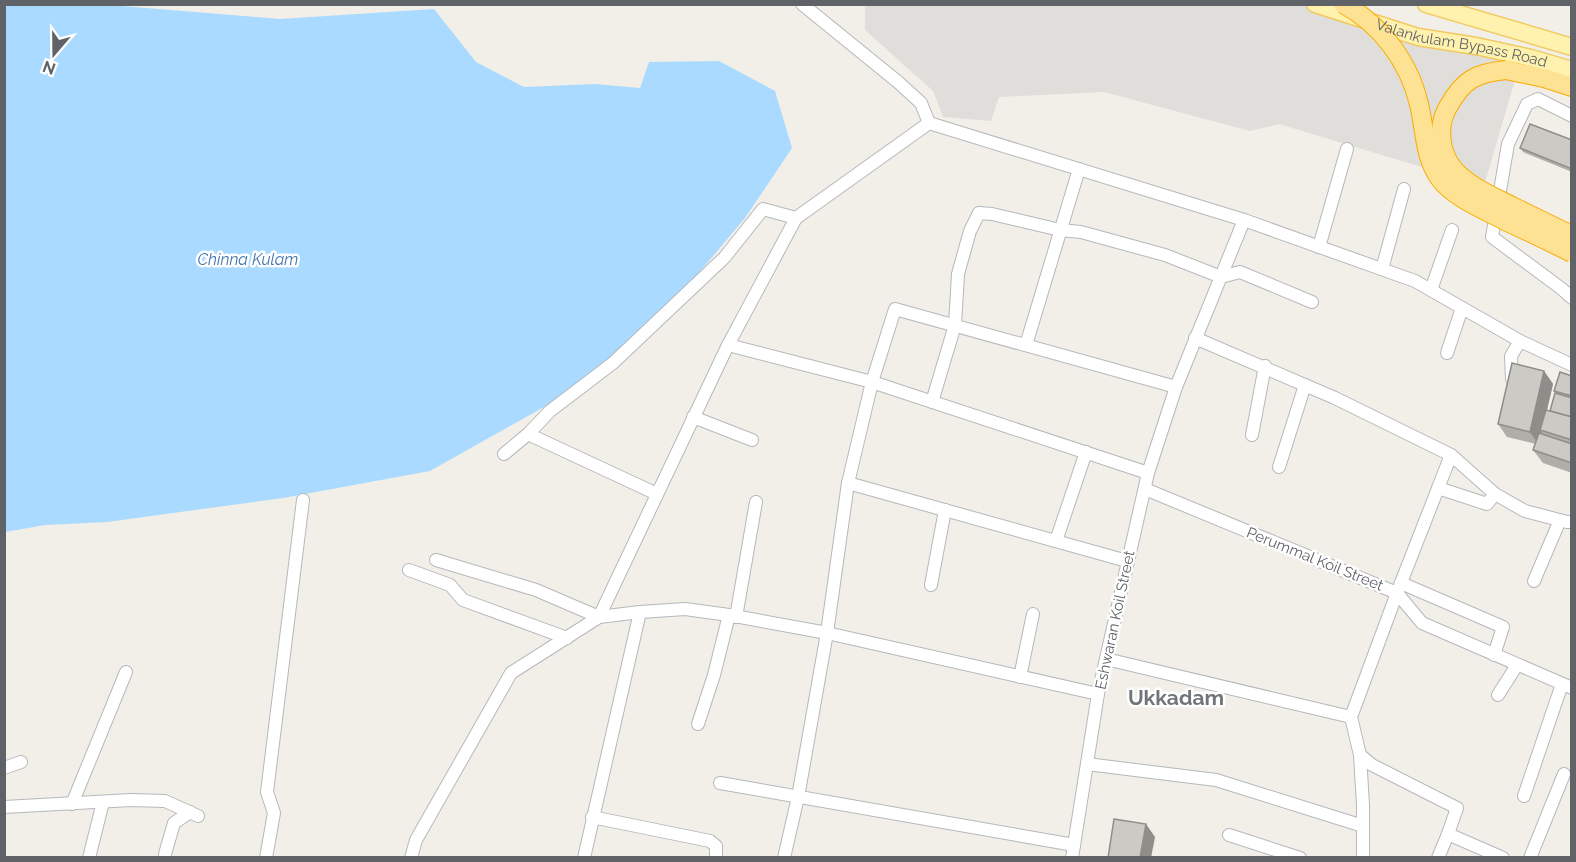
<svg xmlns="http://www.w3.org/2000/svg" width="1576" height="862" viewBox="0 0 1576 862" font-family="Raleway,sans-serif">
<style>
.industrial{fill:#e0deda}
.water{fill:#aadaff}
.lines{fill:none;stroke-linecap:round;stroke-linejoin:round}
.minor-casing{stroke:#b5b8bc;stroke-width:14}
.major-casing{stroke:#f2c960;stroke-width:19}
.highway-casing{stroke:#f9ab00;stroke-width:20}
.minor{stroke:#fff;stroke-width:12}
.major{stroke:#fff2af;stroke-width:16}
.highway{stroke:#fde293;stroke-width:18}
.highway-bridge-casing{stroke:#f9ab00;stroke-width:20;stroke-linecap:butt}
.highway-bridge{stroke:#fde293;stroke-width:18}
.wall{fill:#afaea9}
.shaded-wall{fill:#8f8d8a}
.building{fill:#cccac5;stroke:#8f8d8a;stroke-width:1.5}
.labels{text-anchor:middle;stroke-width:5;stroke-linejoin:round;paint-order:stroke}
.street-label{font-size:15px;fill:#5f6368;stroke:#fff}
.water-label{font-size:16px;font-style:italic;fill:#4174aa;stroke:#fff}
.district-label{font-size:21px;font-weight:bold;fill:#70757a;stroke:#fff}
</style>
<rect width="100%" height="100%" fill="#f1efe8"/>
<path class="industrial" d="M 865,5 L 1324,5 L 1514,63 L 1515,80 L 1479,203 L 1435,171 L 1279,124 L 1250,131 L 1104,92 L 999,97 L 991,121 L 943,117 L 933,91 L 865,30 Z"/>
<path class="water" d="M 5,5 L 110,5 L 280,19 L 434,9 L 476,62 L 524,87 L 595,84 L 640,88 L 649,62 L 719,61 L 775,91 L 792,148 L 745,218 L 666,312 L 558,399 L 430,471 L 283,498 L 107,522 L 45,525 L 5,532 Z"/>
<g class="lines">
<g class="minor-casing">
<g id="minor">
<path d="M 802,4 L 898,82 L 921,103 L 929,123"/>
<path d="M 1572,116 L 1538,99 L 1527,104 L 1508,144 L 1492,237 L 1562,289 L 1572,298"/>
<path d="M 1319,247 L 1347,149"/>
<path d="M 1382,269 L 1404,189"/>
<path d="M 1431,290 L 1452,230"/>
<path d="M 1195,338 L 1335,398 L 1451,455"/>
<path d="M 728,345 L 872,382 L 1148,473"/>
<path d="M 1026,345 L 1079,169"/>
<path d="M 1447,353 L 1462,308"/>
<path d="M 1512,379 L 1511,356 L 1520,341"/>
<path d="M 932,402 L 955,325 L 958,274 L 970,231 L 979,213 L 992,214 L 1060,230 L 1081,232 L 1165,255 L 1221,277 L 1240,272 L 1312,302"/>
<path d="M 693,417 L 752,440"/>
<path d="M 528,434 L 657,494"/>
<path d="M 1252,435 L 1265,366"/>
<path d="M 504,454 L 528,434 L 550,411 L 613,363 L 724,258 L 763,209 L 796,218"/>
<path d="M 1279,467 L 1305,385"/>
<path d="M 848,483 L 1127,561"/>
<path d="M 1438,488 L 1487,504 L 1495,494"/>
<path d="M 1145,489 L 1397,593 L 1422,623 L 1572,688"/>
<path d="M 1056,541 L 1086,452"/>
<path d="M 436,560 L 536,590 L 599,617 L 640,612 L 685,609 L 729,615 L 827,633 L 1098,694"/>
<path d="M 409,570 L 450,585 L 463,600 L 567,638"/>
<path d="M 1534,581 L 1560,520"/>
<path d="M 1401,583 L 1503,627 L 1494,655"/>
<path d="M 931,585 L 945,510"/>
<path d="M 736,617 L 756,502"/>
<path d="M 1106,659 L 1351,717"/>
<path d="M 1020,677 L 1033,614"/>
<path d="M 1498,695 L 1517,665"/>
<path d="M 698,724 L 714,675 L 729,615"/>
<path d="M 1360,755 L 1372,765 L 1457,808 L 1448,834 L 1503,858"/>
<path d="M 1087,764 L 1216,780 L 1363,826"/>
<path d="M 4,768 L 21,762"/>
<path d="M 720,783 L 1074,845"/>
<path d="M 1524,796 L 1562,684"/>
<path d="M 72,804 L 126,672"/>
<path d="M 4,807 L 131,800 L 165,801 L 198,816"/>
<path d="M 592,817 L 710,841 L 716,846 L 716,858"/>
<path d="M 1229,835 L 1300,858"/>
<path d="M 165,854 L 174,823 L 190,812"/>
<path d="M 89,858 L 103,802"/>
<path d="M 266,858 L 274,813 L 267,792 L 303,500"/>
<path d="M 411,858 L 416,840 L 511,673 L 599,617 L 728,345 L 796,218 L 929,123 L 1244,220 L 1415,281 L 1520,341 L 1572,365"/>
<path d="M 584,858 L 640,612"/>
<path d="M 784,858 L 798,797 L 827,633 L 848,483 L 872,382 L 895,309 L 1176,387"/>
<path d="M 1072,858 L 1098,694 L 1148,473 L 1176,387 L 1244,220"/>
<path d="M 1363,858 L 1363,805 L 1360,755 L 1351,717 L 1397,593 L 1451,455 L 1495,494 L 1525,511 L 1567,522 L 1572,522"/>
<path d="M 1438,858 L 1448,834"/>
<path d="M 1530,858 L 1564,774"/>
</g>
</g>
<g class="major-casing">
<g id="major">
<path id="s1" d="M 1315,4 L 1418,37 L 1476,46 L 1531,58 L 1572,70"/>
<path d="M 1426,4 L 1572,47"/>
</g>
</g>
<g class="highway-casing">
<path id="highway" d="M 1506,70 L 1544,78 L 1572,87"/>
</g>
<use href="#minor" class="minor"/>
<use href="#major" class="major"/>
<use href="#highway" class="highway"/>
<g class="highway-bridge-casing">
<g id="highway-bridge">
<path d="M 1343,4 C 1381,24 1409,62 1419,104 C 1425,128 1424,158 1440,179 C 1454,198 1485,210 1505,221 C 1527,231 1550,242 1572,253"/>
<path d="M 1506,70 C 1475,73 1463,80 1448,107 C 1437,125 1440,151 1452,167 C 1465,185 1495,197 1514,207 C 1533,216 1552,226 1572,235"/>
</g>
</g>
<use href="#highway-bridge" class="highway-bridge"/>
</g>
<g class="wall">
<path d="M 1572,140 L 1572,172 L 1523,152 L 1520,148 Z"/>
<path d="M 1544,371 L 1553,384 L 1547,410 L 1550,411 L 1556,393 L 1554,391 L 1572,376 L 1572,473 L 1543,463 L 1533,450 L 1536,444 L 1507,437 L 1498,424 Z"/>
</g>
<g class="shaded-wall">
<path d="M 1544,371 L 1553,384 L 1542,431 L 1540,430 L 1542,433 L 1539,445 L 1530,432 Z"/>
<path d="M 1146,824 L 1155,837 L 1151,858 L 1140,858 Z"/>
</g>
<g class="building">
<path d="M 1530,124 L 1572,140 L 1572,169 L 1520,148 Z"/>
<path d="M 1512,363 L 1544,371 L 1530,432 L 1498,424 Z"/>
<path d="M 1560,372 L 1572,376 L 1572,396 L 1554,391 Z"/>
<path d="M 1555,393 L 1572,398 L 1572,417 L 1550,411 Z"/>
<path d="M 1546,410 L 1572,417 L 1572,440 L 1540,430 Z"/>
<path d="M 1539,433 L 1572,444 L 1572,463 L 1533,450 Z"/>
<path d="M 1114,819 L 1146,824 L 1140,858 L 1108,858 Z"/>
</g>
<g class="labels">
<g class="street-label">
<text dy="5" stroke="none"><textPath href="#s1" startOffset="152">Valankulam Bypass Road</textPath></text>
<text transform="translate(1315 559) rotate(22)" y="5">Perummal Koil Street</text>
<text transform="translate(1115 620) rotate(-78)" y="5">Eshwaran Koil Street</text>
</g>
<g class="water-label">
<text x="248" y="265">Chinna Kulam</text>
</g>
<g class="district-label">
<text x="1176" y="705">Ukkadam</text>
</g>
</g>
<rect width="1576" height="862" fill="none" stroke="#5f6368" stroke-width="12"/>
<g transform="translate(54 54) rotate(200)" stroke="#ffffff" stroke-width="4.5" paint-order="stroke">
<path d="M0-4.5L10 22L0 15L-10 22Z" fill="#5f6368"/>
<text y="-9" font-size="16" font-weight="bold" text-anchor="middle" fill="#5f6368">N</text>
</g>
</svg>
